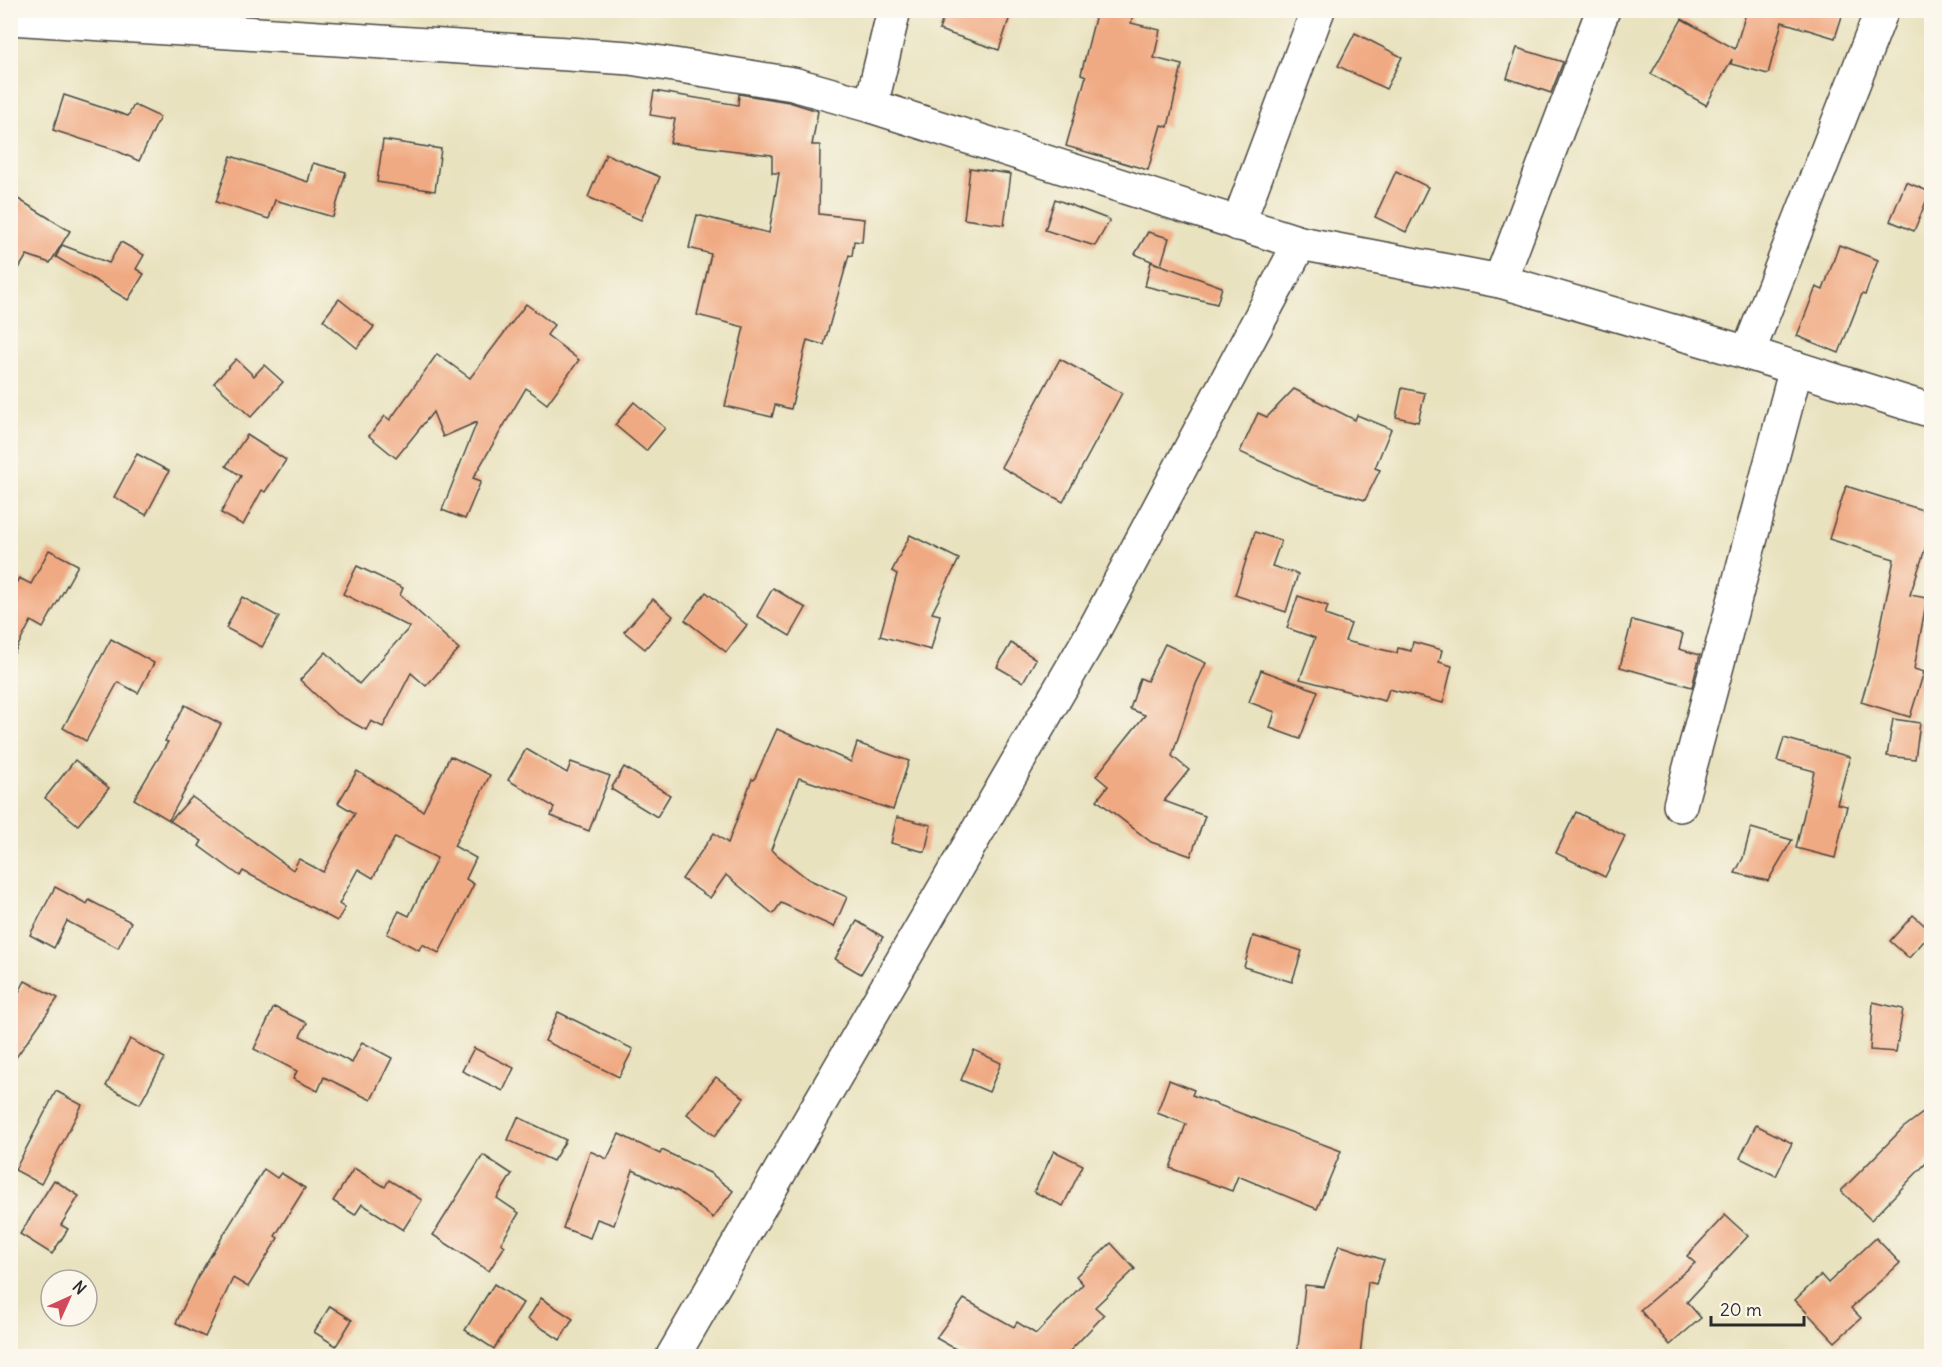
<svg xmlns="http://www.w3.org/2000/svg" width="1942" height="1367" viewBox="0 0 1942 1367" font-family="Delius,sans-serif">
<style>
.building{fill:#f0aa83}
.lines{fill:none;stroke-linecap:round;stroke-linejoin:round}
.minor-casing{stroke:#484641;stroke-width:36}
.minor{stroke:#fff;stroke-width:33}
</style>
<rect width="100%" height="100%" fill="#fbf7ec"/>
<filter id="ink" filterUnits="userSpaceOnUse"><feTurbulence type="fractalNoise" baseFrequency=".0167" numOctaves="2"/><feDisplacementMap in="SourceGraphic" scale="12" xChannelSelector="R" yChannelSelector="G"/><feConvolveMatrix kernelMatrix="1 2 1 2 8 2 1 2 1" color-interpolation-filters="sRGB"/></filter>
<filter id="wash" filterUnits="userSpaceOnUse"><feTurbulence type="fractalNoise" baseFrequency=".008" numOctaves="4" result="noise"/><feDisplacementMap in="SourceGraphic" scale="24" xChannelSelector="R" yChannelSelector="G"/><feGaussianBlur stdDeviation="1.35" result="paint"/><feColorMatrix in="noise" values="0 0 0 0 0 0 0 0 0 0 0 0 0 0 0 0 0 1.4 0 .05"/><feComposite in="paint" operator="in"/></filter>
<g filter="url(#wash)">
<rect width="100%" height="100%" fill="#e9e2bf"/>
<g id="blocks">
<g class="building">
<path d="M 946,10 L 1012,10 L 999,50 L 939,30 Z"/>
<path d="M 1097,10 L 1134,10 L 1131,23 L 1160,30 L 1154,58 L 1182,65 L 1168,127 L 1161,125 L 1148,170 L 1066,146 L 1086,76 L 1081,74 Z"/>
<path d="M 1747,10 L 1844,10 L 1835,38 L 1782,22 L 1768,74 L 1731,64 L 1732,59 L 1706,105 L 1651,74 L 1682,19 L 1735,49 Z"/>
<path d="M 1355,33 L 1402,57 L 1386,89 L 1338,66 Z"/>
<path d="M 1517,48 L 1563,62 L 1551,93 L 1507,78 Z"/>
<path d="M 654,91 L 738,105 L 739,94 L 789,102 L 818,111 L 812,145 L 820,145 L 819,214 L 864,219 L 862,242 L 854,241 L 852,256 L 849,255 L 824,345 L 807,340 L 791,409 L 775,405 L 772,417 L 725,406 L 744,327 L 697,315 L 711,254 L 689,248 L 697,215 L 769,233 L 779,173 L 772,173 L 772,155 L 670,143 L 675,119 L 650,115 Z"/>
<path d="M 64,95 L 128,116 L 134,105 L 160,117 L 139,161 L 115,150 L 53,130 Z"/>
<path d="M 383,140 L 441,149 L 435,191 L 377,182 Z"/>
<path d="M 606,154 L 660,177 L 641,220 L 588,197 Z"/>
<path d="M 231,156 L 308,182 L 313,163 L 346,172 L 333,217 L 275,200 L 269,219 L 216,202 Z"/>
<path d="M 970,168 L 1011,174 L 1004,225 L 964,219 Z"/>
<path d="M 1396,171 L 1428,187 L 1406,232 L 1375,217 Z"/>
<path d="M 1906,182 L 1930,192 L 1914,231 L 1890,221 Z"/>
<path d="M 10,194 L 70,231 L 50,263 L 27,255 L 10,283 Z"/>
<path d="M 1055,199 L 1110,220 L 1095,246 L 1045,230 Z"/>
<path d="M 1148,232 L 1169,238 L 1161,265 L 1222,287 L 1217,304 L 1145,286 L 1151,262 L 1160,265 L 1135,254 Z"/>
<path d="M 121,242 L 144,255 L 136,269 L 144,274 L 128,300 L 56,257 L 62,245 L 109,263 Z"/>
<path d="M 1839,245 L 1878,260 L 1865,295 L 1862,294 L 1839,353 L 1797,336 L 1816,287 L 1823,290 Z"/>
<path d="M 339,299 L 374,327 L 357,348 L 323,320 Z"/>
<path d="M 526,304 L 554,325 L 547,335 L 579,360 L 547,404 L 526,388 L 473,478 L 481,481 L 465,519 L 442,510 L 477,422 L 443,437 L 433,412 L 396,458 L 369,436 L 385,416 L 390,420 L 437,354 L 470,378 Z"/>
<path d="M 236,359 L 254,376 L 264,365 L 283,382 L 251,417 L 214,383 Z"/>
<path d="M 1060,359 L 1122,393 L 1063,502 L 1001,467 Z"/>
<path d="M 1402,388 L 1425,393 L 1418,422 L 1396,417 Z"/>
<path d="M 1294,389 L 1355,420 L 1357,415 L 1391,429 L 1375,468 L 1380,470 L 1365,500 L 1310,484 L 1240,452 L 1258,413 L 1267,417 Z"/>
<path d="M 634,402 L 665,428 L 646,451 L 615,425 Z"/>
<path d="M 247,435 L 286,460 L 265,492 L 262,490 L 243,525 L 221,513 L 241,476 L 226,466 Z"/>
<path d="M 137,454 L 169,471 L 146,515 L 114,497 Z"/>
<path d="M 1846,486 L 1932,513 L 1932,528 L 1910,595 L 1927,598 L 1914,669 L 1924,672 L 1910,717 L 1861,702 L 1875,656 L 1894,559 L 1829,539 Z"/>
<path d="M 1255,532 L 1281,541 L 1272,566 L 1298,574 L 1286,612 L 1235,595 Z"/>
<path d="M 910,535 L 959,559 L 932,613 L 940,615 L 931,650 L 880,636 L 897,574 L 892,571 Z"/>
<path d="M 49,550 L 78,565 L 43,628 L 31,621 L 10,661 L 10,593 L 19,578 L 31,584 Z"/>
<path d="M 357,566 L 403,588 L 400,595 L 459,649 L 426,686 L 411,673 L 383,727 L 371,721 L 366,730 L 335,713 L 300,680 L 326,652 L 359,684 L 410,627 L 343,594 Z"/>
<path d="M 773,588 L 806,608 L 790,636 L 757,616 Z"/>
<path d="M 706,592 L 747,625 L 726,652 L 685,620 Z"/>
<path d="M 1298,596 L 1328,606 L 1325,615 L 1351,624 L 1345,641 L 1397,653 L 1398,648 L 1411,651 L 1413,642 L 1442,650 L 1439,662 L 1452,666 L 1443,703 L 1389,689 L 1385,701 L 1300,679 L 1315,638 L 1287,628 Z"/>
<path d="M 242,597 L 279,617 L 262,647 L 226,628 Z"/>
<path d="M 653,599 L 673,616 L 645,649 L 624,632 Z"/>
<path d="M 1632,620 L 1683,634 L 1679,649 L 1700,655 L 1692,687 L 1620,667 Z"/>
<path d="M 111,639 L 154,663 L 138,693 L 118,682 L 86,741 L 63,728 Z"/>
<path d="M 1011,643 L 1036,659 L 1023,682 L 997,667 Z"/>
<path d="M 1165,644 L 1206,663 L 1196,684 L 1172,756 L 1189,770 L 1164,801 L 1205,816 L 1191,856 L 1151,842 L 1097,800 L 1108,786 L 1096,776 L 1145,715 L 1130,709 L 1140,678 L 1147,681 Z"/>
<path d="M 1261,670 L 1318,691 L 1300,739 L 1270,728 L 1275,712 L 1249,702 Z"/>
<path d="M 185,705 L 221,724 L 169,820 L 134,799 L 168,742 L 165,741 Z"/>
<path d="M 1893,719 L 1920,723 L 1915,759 L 1887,756 Z"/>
<path d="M 777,729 L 851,762 L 857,743 L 909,761 L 893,810 L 799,778 L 771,850 L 808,879 L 847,897 L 834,927 L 781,903 L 773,914 L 726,875 L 710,898 L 682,879 L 714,833 L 728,843 L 752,779 L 754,780 Z"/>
<path d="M 1784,738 L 1850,757 L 1837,804 L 1847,806 L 1835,858 L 1796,848 L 1814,771 L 1777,761 Z"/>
<path d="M 526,749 L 567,773 L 571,762 L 610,776 L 589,831 L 551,816 L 554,807 L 508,780 Z"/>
<path d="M 450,756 L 490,775 L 454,846 L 476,858 L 466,879 L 474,884 L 439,953 L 422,944 L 419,950 L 387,934 L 399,911 L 409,916 L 437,858 L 395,837 L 373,878 L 358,869 L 339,904 L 345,908 L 337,921 L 243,871 L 240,876 L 199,846 L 202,841 L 170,821 L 192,797 L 293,870 L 299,859 L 323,872 L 355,813 L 338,803 L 357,771 L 423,811 Z"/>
<path d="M 75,760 L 109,788 L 78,825 L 45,798 Z"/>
<path d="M 624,767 L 670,795 L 657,817 L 611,789 Z"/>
<path d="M 1576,812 L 1625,836 L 1605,877 L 1556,853 Z"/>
<path d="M 897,817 L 931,825 L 925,852 L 891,843 Z"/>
<path d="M 1751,828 L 1792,840 L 1768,881 L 1735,873 L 1743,858 Z"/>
<path d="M 55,887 L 87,904 L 89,900 L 131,922 L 118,948 L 67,921 L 54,948 L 30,935 Z"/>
<path d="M 1913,915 L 1932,932 L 1909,958 L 1890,941 Z"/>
<path d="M 857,921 L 883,937 L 861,974 L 835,959 Z"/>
<path d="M 1253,936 L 1302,951 L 1292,982 L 1244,967 Z"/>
<path d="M 25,981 L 58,998 L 10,1066 L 10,1009 Z"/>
<path d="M 1873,1002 L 1903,1009 L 1896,1052 L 1870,1050 Z"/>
<path d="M 274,1007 L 307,1023 L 300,1036 L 352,1063 L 362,1042 L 392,1058 L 371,1100 L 324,1077 L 318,1091 L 293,1079 L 297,1071 L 254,1049 Z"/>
<path d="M 558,1012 L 633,1049 L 619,1077 L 545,1041 Z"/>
<path d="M 130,1039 L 165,1058 L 140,1104 L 106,1086 Z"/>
<path d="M 474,1048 L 514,1068 L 503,1091 L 462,1071 Z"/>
<path d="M 974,1050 L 1001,1063 L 989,1092 L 961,1080 Z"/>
<path d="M 716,1077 L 744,1098 L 715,1136 L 687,1114 Z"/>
<path d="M 1169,1080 L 1194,1090 L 1192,1095 L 1341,1151 L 1317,1209 L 1238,1176 L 1232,1191 L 1170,1168 L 1186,1124 L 1157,1113 Z"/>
<path d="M 56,1091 L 82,1105 L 41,1184 L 15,1170 Z"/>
<path d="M 1932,1106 L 1932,1157 L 1871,1220 L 1841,1191 L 1903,1128 Z"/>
<path d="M 518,1117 L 566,1140 L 553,1161 L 508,1140 Z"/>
<path d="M 1756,1125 L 1792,1143 L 1776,1176 L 1740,1158 Z"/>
<path d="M 619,1134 L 660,1154 L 662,1150 L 710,1173 L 733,1191 L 713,1218 L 679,1192 L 633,1170 L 614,1225 L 597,1219 L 590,1238 L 563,1228 L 590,1151 L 607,1159 Z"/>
<path d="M 1054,1151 L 1083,1165 L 1063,1206 L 1034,1192 Z"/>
<path d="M 483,1155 L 512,1174 L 497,1198 L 519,1213 L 501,1243 L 505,1246 L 489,1271 L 433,1235 Z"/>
<path d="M 354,1168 L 385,1187 L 389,1180 L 422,1200 L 403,1230 L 362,1204 L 355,1215 L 333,1201 Z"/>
<path d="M 264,1169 L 277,1178 L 281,1173 L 305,1188 L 275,1236 L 278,1238 L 248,1287 L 233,1278 L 205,1337 L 176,1323 L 200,1273 Z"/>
<path d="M 54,1180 L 79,1196 L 61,1225 L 68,1229 L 52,1254 L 20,1234 Z"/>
<path d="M 1725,1215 L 1748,1236 L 1687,1302 L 1701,1318 L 1670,1345 L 1640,1310 L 1695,1263 L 1687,1256 Z"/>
<path d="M 1876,1238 L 1900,1263 L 1851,1308 L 1861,1318 L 1835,1342 L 1795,1300 L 1821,1275 L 1828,1283 Z"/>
<path d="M 1111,1243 L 1135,1269 L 1095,1307 L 1104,1315 L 1067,1354 L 1071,1356 L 968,1356 L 936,1338 L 964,1299 L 1014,1327 L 1017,1322 L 1036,1334 L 1083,1284 L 1076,1276 Z"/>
<path d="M 1339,1245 L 1384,1260 L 1376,1284 L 1368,1282 L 1360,1356 L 1297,1356 L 1305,1285 L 1324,1287 Z"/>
<path d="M 494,1284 L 523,1303 L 494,1349 L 465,1330 Z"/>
<path d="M 541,1298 L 573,1319 L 560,1340 L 528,1319 Z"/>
<path d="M 330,1306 L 352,1320 L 336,1346 L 314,1332 Z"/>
</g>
</g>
</g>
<g filter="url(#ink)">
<use href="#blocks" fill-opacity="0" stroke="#484641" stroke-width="1.5"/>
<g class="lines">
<g class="minor-casing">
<g id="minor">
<path d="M 10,18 L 630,58 L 793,84 L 871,106 L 1300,243 L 1500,281 L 1748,353 L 1932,411"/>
<path d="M 871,106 L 894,10"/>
<path d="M 1238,224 L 1318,10"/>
<path d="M 1500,281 L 1603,10"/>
<path d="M 1748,353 L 1882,10"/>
<path d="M 1680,805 L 1796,368"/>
<path d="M 673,1356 L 1092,634 L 1300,243"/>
</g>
</g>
<use href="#minor" class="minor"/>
</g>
</g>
<rect width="1942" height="1367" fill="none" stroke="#fbf7ec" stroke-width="36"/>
<g transform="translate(69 1298) rotate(45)"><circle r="28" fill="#fbf7ec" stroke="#a8a59f" stroke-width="1.5"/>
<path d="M0-4.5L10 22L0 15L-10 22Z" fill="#d1495b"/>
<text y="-9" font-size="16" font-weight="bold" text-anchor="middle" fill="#2b2b2b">N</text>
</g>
<path d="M1711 1316v9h93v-9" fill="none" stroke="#2b2b2b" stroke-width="3"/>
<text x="1720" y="1316" font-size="18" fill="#2b2b2b" stroke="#fbf7ec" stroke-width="4.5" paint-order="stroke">20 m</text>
</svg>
